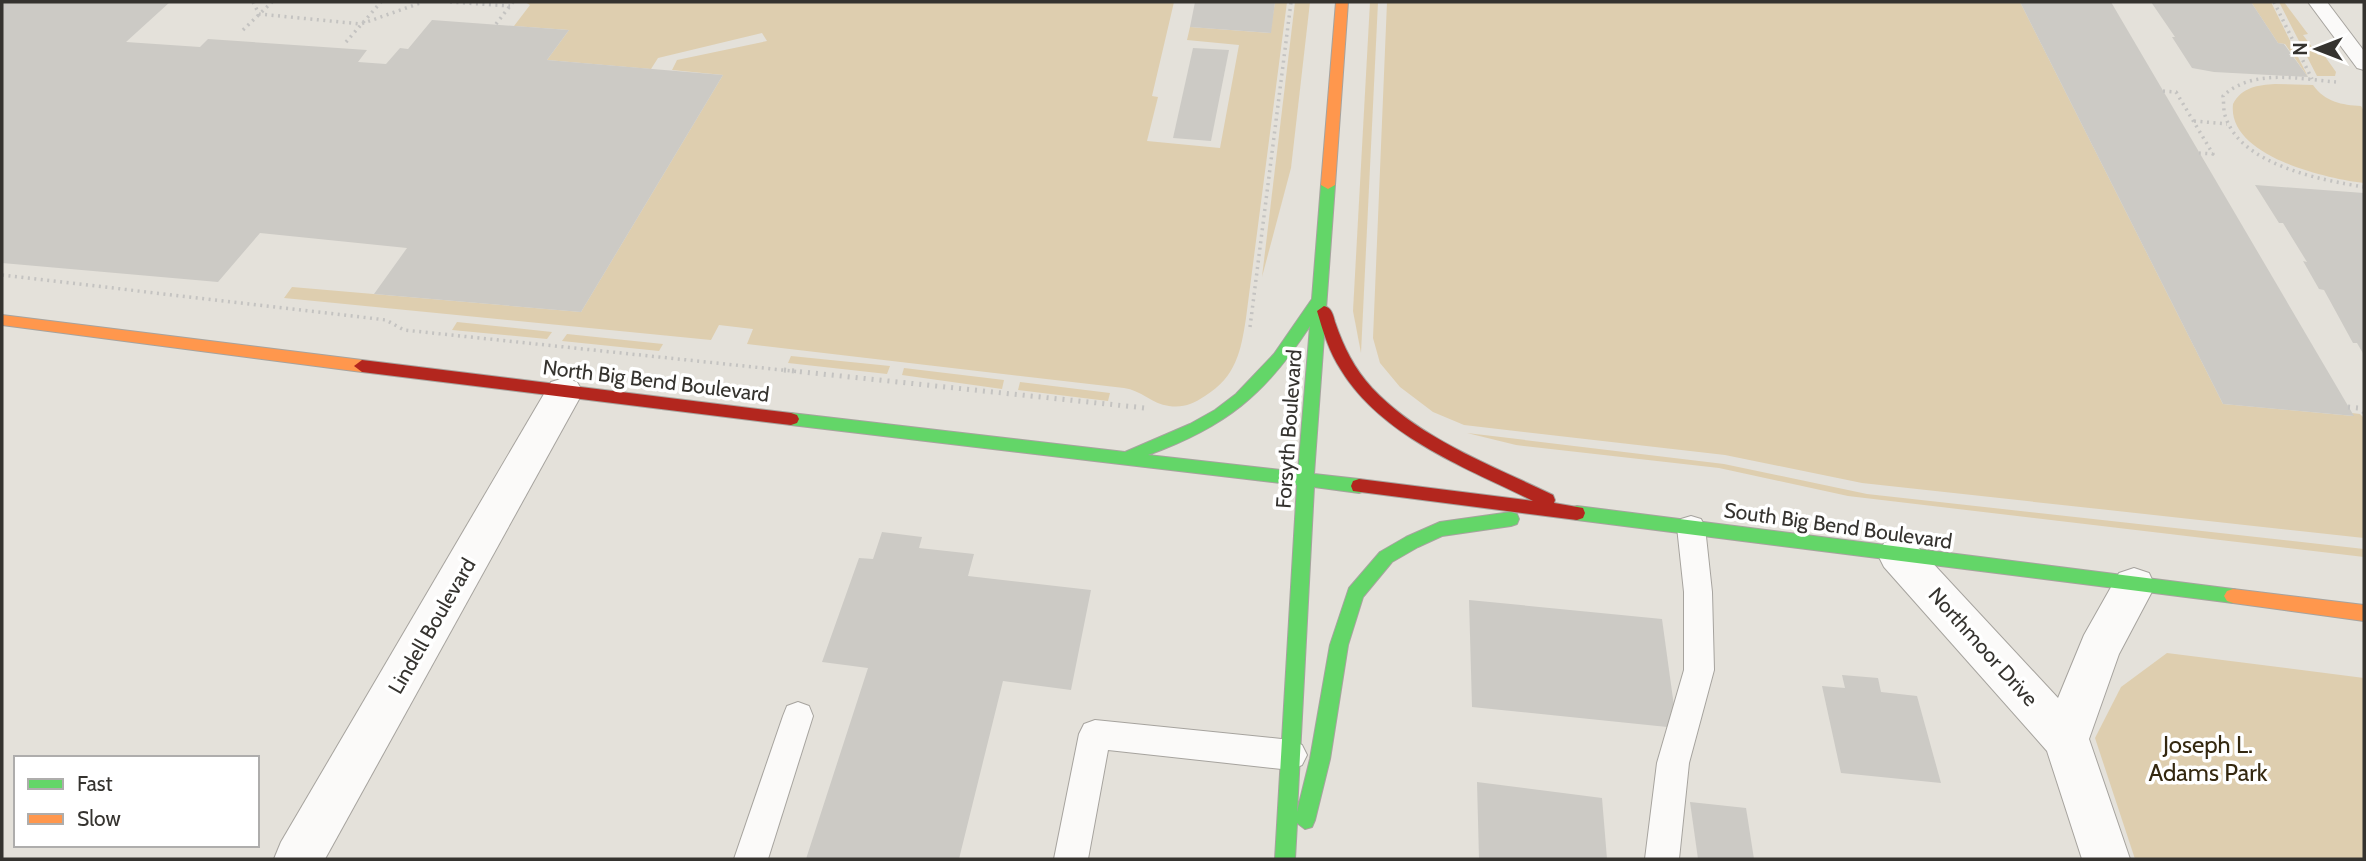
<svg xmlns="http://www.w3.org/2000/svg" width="2366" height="861" viewBox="0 0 2366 861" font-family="Cabin,sans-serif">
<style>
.green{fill:#deceaf}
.building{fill:#cccac5}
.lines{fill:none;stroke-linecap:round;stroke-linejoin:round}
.lane-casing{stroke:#a6a39e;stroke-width:2}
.street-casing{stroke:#a6a39e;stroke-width:2}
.fast-casing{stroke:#a6a39e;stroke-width:2}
.slow-casing{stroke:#a6a39e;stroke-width:2}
.jam-casing{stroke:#a6a39e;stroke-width:2}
.path-far1{stroke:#c4c3c1;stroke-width:3.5;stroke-dasharray:2 4.5;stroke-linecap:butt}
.path{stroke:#c4c3c1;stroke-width:5;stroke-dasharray:2 6;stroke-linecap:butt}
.lane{fill:#fbfaf9;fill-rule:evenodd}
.street{fill:#fbfaf9;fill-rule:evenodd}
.fast{fill:#63d668;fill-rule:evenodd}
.slow{fill:#ff974d;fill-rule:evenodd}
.jam{fill:#b3261e;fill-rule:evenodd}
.labels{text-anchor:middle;stroke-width:7;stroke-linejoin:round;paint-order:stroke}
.street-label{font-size:21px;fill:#35332f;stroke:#fff}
.near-park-label{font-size:24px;fill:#342810;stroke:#fff}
</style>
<rect width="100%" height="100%" fill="#e4e1da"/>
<g class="green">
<path d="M 525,2 L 1174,2 L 1152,96 L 1158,97 L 1147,141 L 1220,148 L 1239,45 L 1187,40 L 1190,27 L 1270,33 L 1275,2 L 1287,2 L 1246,318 C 1241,351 1236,377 1205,396 C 1193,404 1183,408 1169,406 C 1152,404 1141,390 1124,388 L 747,344 L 753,329 L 719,325 L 711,340 L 284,298 L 292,287 L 581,312 L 723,75 L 672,70 L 677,60 L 767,41 L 762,33 L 658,58 L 651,69 L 547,60 L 569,30 L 514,26 L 530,5 Z"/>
<path d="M 1295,2 L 1310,2 L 1291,168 L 1262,277 Z"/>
<path d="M 1370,2 L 1378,2 L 1361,353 L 1353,311 Z"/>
<path d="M 1387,2 L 2020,2 L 2223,404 L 2353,416 L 2352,413 L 2360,414 L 2364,418 L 2364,538 L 1862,483 L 1725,455 L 1464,425 L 1433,412 L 1400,387 L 1380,363 L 1373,338 Z"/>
<path d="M 2251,2 L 2271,2 L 2308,77 L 2285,44 L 2278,43 Z"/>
<path d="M 2279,2 L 2284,2 L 2308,34 L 2303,35 L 2318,55 L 2324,55 L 2336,72 L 2335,76 L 2317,76 Z"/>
<path d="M 2275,84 L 2313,85 C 2325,102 2342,105 2361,106 L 2364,111 L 2364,183 C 2327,179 2227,156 2233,104 C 2242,87 2258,85 2275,84 Z"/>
<path d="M 457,322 L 552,332 L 547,339 L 452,330 Z"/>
<path d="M 567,334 L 663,344 L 659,351 L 562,341 Z"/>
<path d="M 791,356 L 890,366 L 887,374 L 788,363 Z"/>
<path d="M 904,368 L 1004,380 L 1002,389 L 902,375 Z"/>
<path d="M 1020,382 L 1110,393 L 1108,401 L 1018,390 Z"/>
<path d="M 1467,433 L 1724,464 L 1867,494 L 2364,549 L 2364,557 L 1848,496 L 1719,468 L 1516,445 Z"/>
<path d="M 2167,653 L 2364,678 L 2364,859 L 2135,859 L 2095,738 L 2121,687 Z"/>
</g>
<g class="building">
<path d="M 2,2 L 170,2 L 126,42 L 200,47 L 208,39 L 367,50 L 358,62 L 386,64 L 400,48 L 408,49 L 432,20 L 569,30 L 547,60 L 723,75 L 581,312 L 374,294 L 407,248 L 260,233 L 218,282 L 2,263 Z"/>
<path d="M 1195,2 L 1275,2 L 1271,33 L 1190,27 Z"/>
<path d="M 2020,2 L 2111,2 L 2354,416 L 2223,404 Z"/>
<path d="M 2151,2 L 2251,2 L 2278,43 L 2284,44 L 2308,77 L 2214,72 L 2192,68 L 2172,37 L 2175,37 Z"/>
<path d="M 1193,48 L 1229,50 L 1211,141 L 1173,138 Z"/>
<path d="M 2255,185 L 2364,193 L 2364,355 L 2357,343 L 2353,343 L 2324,290 L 2319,289 L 2303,261 L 2307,262 L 2283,223 L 2279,223 Z"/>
<path d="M 882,532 L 922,537 L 919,548 L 974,554 L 968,576 L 1091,590 L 1071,690 L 1003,681 L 959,859 L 806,859 L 868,668 L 822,662 L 859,558 L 873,559 Z"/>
<path d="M 1469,600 L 1662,619 L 1677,728 L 1472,707 Z"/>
<path d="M 1842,675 L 1878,678 L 1881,692 L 1917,696 L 1941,783 L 1841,773 L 1822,686 L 1845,688 Z"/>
<path d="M 1477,782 L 1602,798 L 1607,859 L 1479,859 Z"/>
<path d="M 1690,802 L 1746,808 L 1754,859 L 1698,859 Z"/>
</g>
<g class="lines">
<g class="lane-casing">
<g id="lane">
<path d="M 2308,2 L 2327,2 L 2364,51 L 2364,70 L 2357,68 Z"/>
<path d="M 1691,516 L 1701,519 L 1705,527 L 1712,592 L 1714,670 L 1689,763 L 1679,859 L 1645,859 L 1657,763 L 1684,670 L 1684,592 L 1677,527 L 1681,519 Z"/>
<path d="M 798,702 L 809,706 L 813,716 L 768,859 L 734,859 L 783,716 L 787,706 Z"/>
<path d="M 1095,720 L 1291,740 L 1302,745 L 1307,755 L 1302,765 L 1291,770 L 1108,750 L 1088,859 L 1054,859 L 1079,734 L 1084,724 Z"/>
</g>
</g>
<g class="street-casing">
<g id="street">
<path d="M 564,378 L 577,382 L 583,392 L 325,859 L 274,859 L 281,842 L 551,382 Z"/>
<path d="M 1899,538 L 1914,543 L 2058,698 L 2084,635 L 2119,573 L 2134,568 L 2149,573 L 2155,586 L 2119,654 L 2089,739 L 2130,859 L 2082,859 L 2047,751 L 1884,567 L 1878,555 L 1884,543 Z"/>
</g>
</g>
<g class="fast-casing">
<g id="fast">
<path d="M 1328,181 L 1335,185 L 1314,474 L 1359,479 L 1365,481 L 1367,486 L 1365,491 L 1359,493 L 1314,487 L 1297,812 L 1310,759 L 1330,645 L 1349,588 L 1380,552 L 1406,537 L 1440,522 L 1511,512 L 1517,514 L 1519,519 L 1517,524 L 1511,526 L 1442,536 L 1418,547 L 1392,562 L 1363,597 L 1348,645 L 1330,759 L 1315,820 L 1312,827 L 1305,829 L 1297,823 L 1295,859 L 1275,859 L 1297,485 L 791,425 L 785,423 L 783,419 L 785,415 L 791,413 L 1125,452 L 1190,424 L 1215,410 L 1236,394 L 1274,354 L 1312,299 L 1321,185 ZM 1310,326 L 1298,472 L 1148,455 C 1225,427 1265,395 1310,326 Z"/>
<path d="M 1577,506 L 2233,589 L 2239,591 L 2242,596 L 2239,601 L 2233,603 L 1577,520 L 1571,518 L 1569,513 L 1571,508 Z"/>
</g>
</g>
<g class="slow-casing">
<g id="slow">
<path d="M 1336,2 L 1348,2 L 1335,185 L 1328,189 L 1321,185 Z"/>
<path d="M 2,315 L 362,360 L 370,366 L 362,372 L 2,325 Z"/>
<path d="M 2233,589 L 2364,605 L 2364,621 L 2233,603 L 2227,601 L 2224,596 L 2227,591 Z"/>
</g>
</g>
<g class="jam-casing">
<g id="jam">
<path d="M 1324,306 C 1332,308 1333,315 1335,322 C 1344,348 1354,368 1372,388 C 1420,439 1491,465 1553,495 L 1555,500 L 1554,503 L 1583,508 L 1585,513 L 1583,518 L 1577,520 L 1353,491 L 1351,486 L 1353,481 L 1359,479 L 1533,501 C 1467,468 1382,437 1341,370 C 1329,352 1323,331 1317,311 Z"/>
<path d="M 362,360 L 791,413 L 797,415 L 799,419 L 797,423 L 791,425 L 362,372 L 354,366 Z"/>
</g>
</g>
<g class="path-far1">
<path d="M 253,2 L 259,14 L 361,24 L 423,2"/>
<path d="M 450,2 L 510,6"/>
<path d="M 2274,2 L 2312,79"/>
<path d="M 496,24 L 513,2"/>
<path d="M 243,30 L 272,2"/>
<path d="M 346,42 L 381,2"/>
<path d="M 2336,82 C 2299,79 2253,68 2223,96 C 2224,103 2223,112 2226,118 C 2242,165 2321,180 2364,187"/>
<path d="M 2163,91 L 2176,92 L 2213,154 L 2199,153"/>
<path d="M 2194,121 L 2227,124"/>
<path d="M 2,275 L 386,320 L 404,330 L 801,372"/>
<path d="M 1250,327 L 1291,2"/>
</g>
<g class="path">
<path d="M 784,370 L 1145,408"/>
<path d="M 2348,407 L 2359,408 L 2364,412"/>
</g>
<use href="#lane" class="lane"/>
<use href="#street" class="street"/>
<use href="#fast" class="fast"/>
<use href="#slow" class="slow"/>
<use href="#jam" class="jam"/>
</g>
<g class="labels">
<g class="street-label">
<text transform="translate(656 381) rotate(7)" y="7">North Big Bend Boulevard</text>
<text transform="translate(1289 429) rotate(-86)" y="7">Forsyth Boulevard</text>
<text transform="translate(1838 526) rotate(8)" y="7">South Big Bend Boulevard</text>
<text transform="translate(432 626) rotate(-60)" y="7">Lindell Boulevard</text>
<text transform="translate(1983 647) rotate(48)" y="7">Northmoor Drive</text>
</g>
<g class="near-park-label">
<text x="2208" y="753">Joseph L.<tspan x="2208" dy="28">Adams Park</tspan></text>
</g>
</g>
<rect width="2366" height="861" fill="none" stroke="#35332f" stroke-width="7"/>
<rect x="14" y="756" width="245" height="91" fill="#ffffff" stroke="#aeadac" stroke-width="2"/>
<rect x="28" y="779" width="35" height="10" fill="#63d668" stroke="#aeadac" stroke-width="2"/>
<text x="77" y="791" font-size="21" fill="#35332f">Fast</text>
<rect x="28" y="814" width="35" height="10" fill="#ff974d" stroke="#aeadac" stroke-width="2"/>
<text x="77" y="826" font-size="21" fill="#35332f">Slow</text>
<g transform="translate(2317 49) rotate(270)" stroke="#ffffff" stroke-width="5" paint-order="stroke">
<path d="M0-5L12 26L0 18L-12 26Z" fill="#35332f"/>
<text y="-10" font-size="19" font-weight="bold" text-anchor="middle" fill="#35332f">N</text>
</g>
</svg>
